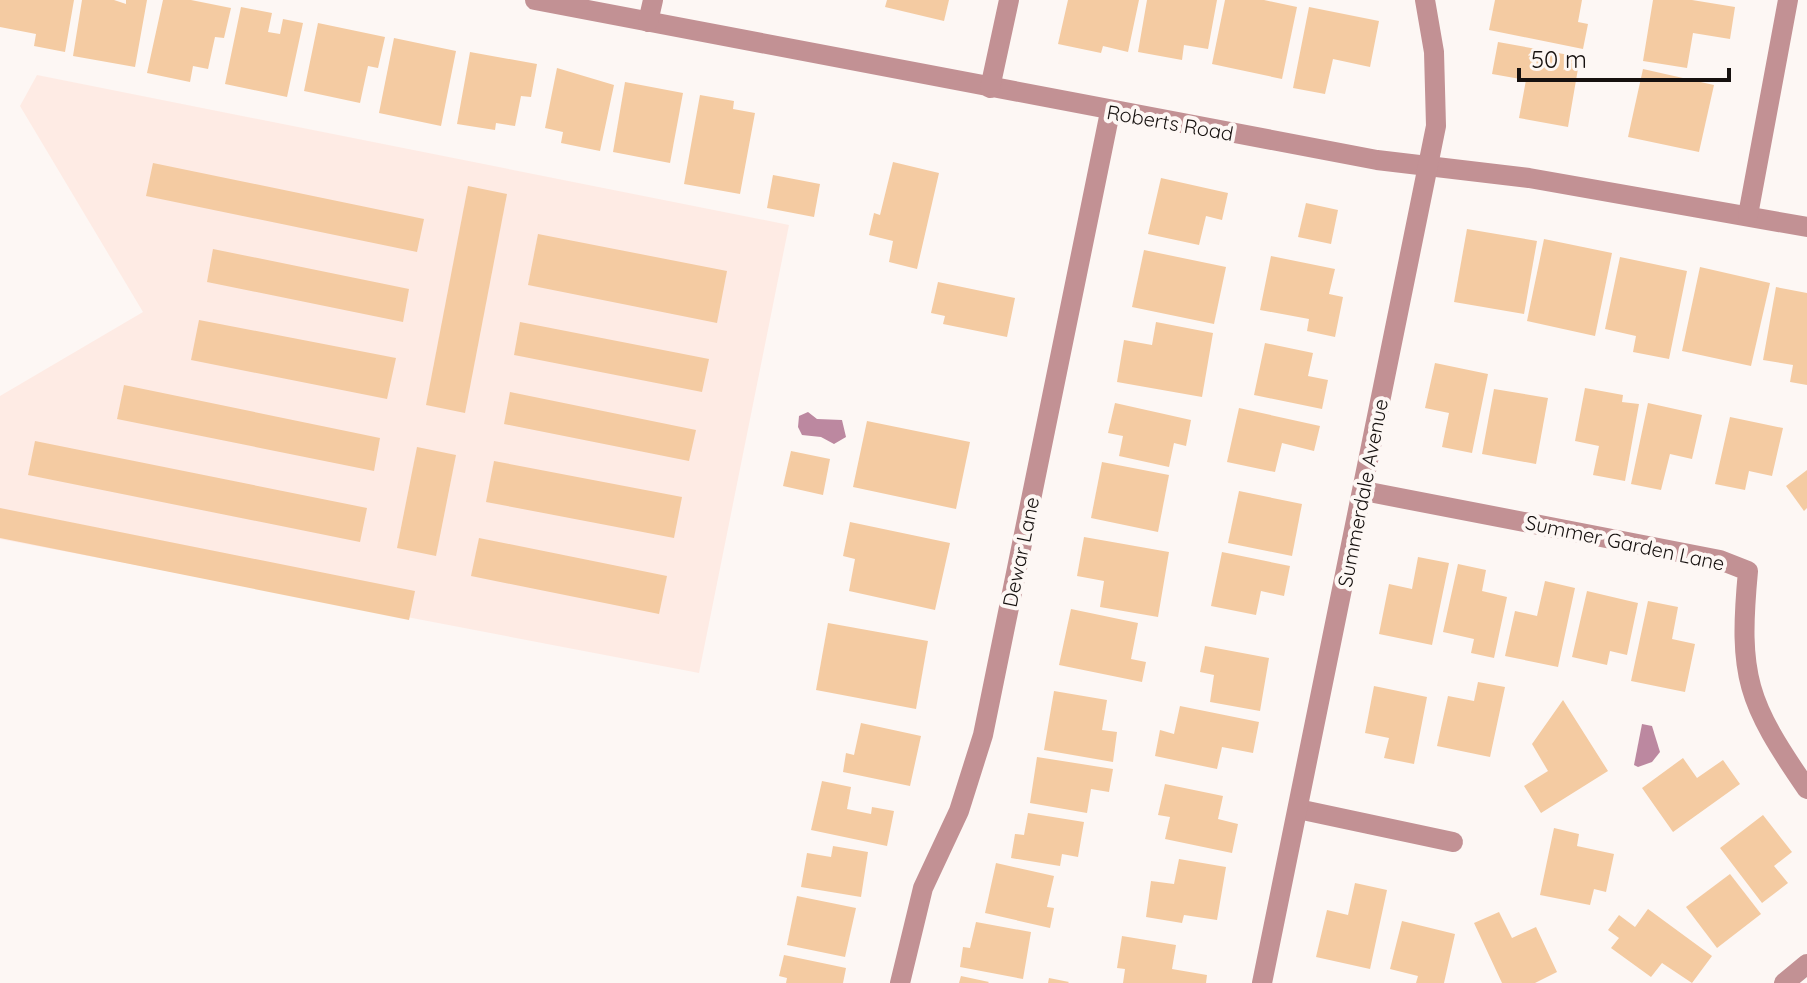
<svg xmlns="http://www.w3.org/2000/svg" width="1807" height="983" viewBox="0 0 1807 983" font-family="Quicksand,sans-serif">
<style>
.built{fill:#feebe4}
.water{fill:#bc88a0}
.building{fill:#f4cba2}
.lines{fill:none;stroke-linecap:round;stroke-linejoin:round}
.minor{stroke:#c29194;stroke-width:20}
.labels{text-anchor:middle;stroke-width:8;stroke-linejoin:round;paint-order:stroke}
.street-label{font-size:20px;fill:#16110f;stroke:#fdf7f4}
</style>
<rect width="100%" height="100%" fill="#fdf7f4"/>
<path class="built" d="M 37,75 L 789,225 L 699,673 L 0,539 L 0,396 L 143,312 L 20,106 Z"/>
<g class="water">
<path d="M 808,412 L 817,419 L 842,420 L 846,437 L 834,444 L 821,437 L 802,435 L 798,427 L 799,416 Z"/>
<path d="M 1642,724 L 1652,726 L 1660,752 L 1652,762 L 1638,767 L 1634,765 Z"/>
</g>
<g class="building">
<path d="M 0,0 L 74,0 L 65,52 L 34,46 L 36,34 L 0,27 Z"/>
<path d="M 82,0 L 114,0 L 126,4 L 126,0 L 147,0 L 135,67 L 73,56 Z"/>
<path d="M 163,0 L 191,0 L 231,8 L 224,38 L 215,37 L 208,69 L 193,66 L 190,82 L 147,73 Z"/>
<path d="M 887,0 L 949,0 L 944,21 L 885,7 Z"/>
<path d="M 1068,0 L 1139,0 L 1128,52 L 1103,46 L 1101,53 L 1058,44 Z"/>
<path d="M 1147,0 L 1217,0 L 1208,49 L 1184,45 L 1182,60 L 1138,52 Z"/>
<path d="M 1225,0 L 1264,0 L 1297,7 L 1282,79 L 1212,64 Z"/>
<path d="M 1495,0 L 1582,0 L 1578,22 L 1588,24 L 1583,49 L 1489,30 Z"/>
<path d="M 1653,0 L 1692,0 L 1735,7 L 1730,39 L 1693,33 L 1687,68 L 1643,61 Z"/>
<path d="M 241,7 L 272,13 L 268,32 L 280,34 L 283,19 L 303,23 L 287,97 L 225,84 Z"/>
<path d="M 1309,7 L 1379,21 L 1370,67 L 1333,59 L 1325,94 L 1293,88 Z"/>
<path d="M 318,23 L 385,37 L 378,68 L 368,66 L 360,103 L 304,91 Z"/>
<path d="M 394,38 L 456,51 L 441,126 L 379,113 Z"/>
<path d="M 1498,42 L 1580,57 L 1568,127 L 1519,118 L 1526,80 L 1492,74 Z"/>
<path d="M 470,52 L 537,64 L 531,97 L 521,96 L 515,126 L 496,123 L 495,130 L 457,124 Z"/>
<path d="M 557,68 L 614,85 L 600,151 L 561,143 L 563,132 L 545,128 Z"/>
<path d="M 1643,69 L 1714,85 L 1699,152 L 1628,137 Z"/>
<path d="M 625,82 L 683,93 L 670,163 L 613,152 Z"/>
<path d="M 700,95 L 734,101 L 733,109 L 755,113 L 740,194 L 684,184 Z"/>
<path d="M 893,162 L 939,173 L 917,269 L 889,262 L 893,241 L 869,235 L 874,213 L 880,215 Z"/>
<path d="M 153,163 L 424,219 L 417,252 L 146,196 Z"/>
<path d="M 773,175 L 820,184 L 814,217 L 767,208 Z"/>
<path d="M 1161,178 L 1228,193 L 1222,220 L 1206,216 L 1199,245 L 1148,234 Z"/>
<path d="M 468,186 L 507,194 L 465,413 L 426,405 Z"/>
<path d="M 1306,203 L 1338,210 L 1331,244 L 1298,237 Z"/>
<path d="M 1467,229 L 1537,241 L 1524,314 L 1454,302 Z"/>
<path d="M 538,234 L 727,271 L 717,323 L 528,285 Z"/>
<path d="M 1544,239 L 1612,253 L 1595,336 L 1527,321 Z"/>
<path d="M 213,249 L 409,289 L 403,322 L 207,282 Z"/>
<path d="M 1144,250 L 1226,267 L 1214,324 L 1132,307 Z"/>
<path d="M 1271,256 L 1335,269 L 1329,294 L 1343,297 L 1335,337 L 1307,331 L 1309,319 L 1260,310 Z"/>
<path d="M 1620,257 L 1687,271 L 1669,359 L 1633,352 L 1636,336 L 1605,329 Z"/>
<path d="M 1700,267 L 1770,283 L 1751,366 L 1682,351 Z"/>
<path d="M 938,282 L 1015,298 L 1007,337 L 943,324 L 945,316 L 931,313 Z"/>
<path d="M 1776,287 L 1807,293 L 1807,385 L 1790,382 L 1793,365 L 1763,360 Z"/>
<path d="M 199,320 L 396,358 L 387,399 L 191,360 Z"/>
<path d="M 520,322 L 709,359 L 702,392 L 514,355 Z"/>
<path d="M 1156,322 L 1213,333 L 1202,397 L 1117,382 L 1124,340 L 1152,345 Z"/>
<path d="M 1265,343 L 1313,353 L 1308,376 L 1328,380 L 1322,409 L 1254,395 Z"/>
<path d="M 1435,363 L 1488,374 L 1472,453 L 1442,447 L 1449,413 L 1425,408 Z"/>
<path d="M 124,385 L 380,438 L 374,471 L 117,419 Z"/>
<path d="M 1585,388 L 1623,395 L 1622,402 L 1639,404 L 1625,481 L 1593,475 L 1599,446 L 1575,441 Z"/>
<path d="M 1494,389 L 1548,398 L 1536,464 L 1482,454 Z"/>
<path d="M 510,392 L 696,430 L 689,461 L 504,424 Z"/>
<path d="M 1115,403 L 1191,420 L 1186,446 L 1174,443 L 1169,467 L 1119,456 L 1123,436 L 1108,433 Z"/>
<path d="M 1648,403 L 1702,415 L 1692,459 L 1670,454 L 1661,490 L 1631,484 Z"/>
<path d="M 1239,408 L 1320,426 L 1314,451 L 1282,443 L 1275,472 L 1227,462 Z"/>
<path d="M 1730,417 L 1783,428 L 1772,476 L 1749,471 L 1745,490 L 1715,484 Z"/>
<path d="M 867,421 L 970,442 L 956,509 L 853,487 Z"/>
<path d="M 35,441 L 367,508 L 360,542 L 28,475 Z"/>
<path d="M 417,447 L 456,455 L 436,556 L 397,548 Z"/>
<path d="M 791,451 L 830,459 L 823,495 L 783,486 Z"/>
<path d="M 494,461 L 682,497 L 674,538 L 486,502 Z"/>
<path d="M 1102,462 L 1169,475 L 1158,532 L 1091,518 Z"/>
<path d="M 1807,470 L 1807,508 L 1804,511 L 1786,486 Z"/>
<path d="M 1239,491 L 1302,504 L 1292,556 L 1228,543 Z"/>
<path d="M 0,508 L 415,591 L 409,620 L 0,538 Z"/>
<path d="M 850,522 L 950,543 L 935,610 L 849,591 L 855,559 L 843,556 Z"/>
<path d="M 1084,537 L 1169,552 L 1158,617 L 1100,607 L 1104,581 L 1077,576 Z"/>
<path d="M 479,538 L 667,576 L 659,614 L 471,576 Z"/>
<path d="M 1222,552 L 1290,566 L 1284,596 L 1261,591 L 1256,615 L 1211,606 Z"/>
<path d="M 1418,557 L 1449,563 L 1432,645 L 1379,634 L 1389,584 L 1412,589 Z"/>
<path d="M 1458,564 L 1486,570 L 1482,591 L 1507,597 L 1494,658 L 1471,653 L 1474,639 L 1443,632 Z"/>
<path d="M 1545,581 L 1575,588 L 1558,667 L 1505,656 L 1515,611 L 1537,616 Z"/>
<path d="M 1587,591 L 1638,603 L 1627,655 L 1610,651 L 1607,665 L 1572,657 Z"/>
<path d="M 1648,601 L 1678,607 L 1672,639 L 1695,644 L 1685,692 L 1631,681 Z"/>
<path d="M 1071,609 L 1138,623 L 1131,659 L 1146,662 L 1142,682 L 1059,665 Z"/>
<path d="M 828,623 L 928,641 L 916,709 L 816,690 Z"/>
<path d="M 1205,646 L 1269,658 L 1260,711 L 1210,702 L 1214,675 L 1200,672 Z"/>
<path d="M 1478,682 L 1505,687 L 1490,757 L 1437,746 L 1448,696 L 1474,701 Z"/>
<path d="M 1374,686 L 1427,697 L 1414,764 L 1384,758 L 1389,738 L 1365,733 Z"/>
<path d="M 1054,691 L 1107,700 L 1102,730 L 1117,732 L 1113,762 L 1044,750 Z"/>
<path d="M 1563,700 L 1608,771 L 1541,813 L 1524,786 L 1548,771 L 1532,744 Z"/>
<path d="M 1180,706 L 1259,722 L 1253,753 L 1222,747 L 1217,769 L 1155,756 L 1160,730 L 1174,734 Z"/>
<path d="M 861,723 L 921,736 L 910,786 L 843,772 L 846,753 L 854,755 Z"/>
<path d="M 1037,757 L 1113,769 L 1109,792 L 1091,789 L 1087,813 L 1030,803 Z"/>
<path d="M 1683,758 L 1697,778 L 1723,760 L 1740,784 L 1673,832 L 1642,788 Z"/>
<path d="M 822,781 L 851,787 L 847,809 L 871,814 L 872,807 L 894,811 L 887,846 L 811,830 Z"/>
<path d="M 1165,784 L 1223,796 L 1218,819 L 1238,824 L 1232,853 L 1165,839 L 1170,817 L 1158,815 Z"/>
<path d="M 1028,813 L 1084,822 L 1078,857 L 1062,854 L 1060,866 L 1011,858 L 1015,834 L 1024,835 Z"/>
<path d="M 1763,815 L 1792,852 L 1774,866 L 1788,883 L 1762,903 L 1720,848 Z"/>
<path d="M 1554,828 L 1579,834 L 1577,846 L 1614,854 L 1606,892 L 1594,889 L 1590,905 L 1540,895 Z"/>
<path d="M 833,846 L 868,852 L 861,897 L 801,887 L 807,853 L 831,857 Z"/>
<path d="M 1179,859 L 1226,867 L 1217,920 L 1184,915 L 1182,923 L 1146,917 L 1151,881 L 1174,884 Z"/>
<path d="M 996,863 L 1054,876 L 1047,907 L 1054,908 L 1050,928 L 985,913 Z"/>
<path d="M 1730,874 L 1761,914 L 1717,948 L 1686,907 Z"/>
<path d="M 1355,883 L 1387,890 L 1370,969 L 1316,957 L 1327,910 L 1348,915 Z"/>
<path d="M 797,896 L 856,908 L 845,957 L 787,945 Z"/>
<path d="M 1648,909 L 1712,956 L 1692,983 L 1662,963 L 1651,977 L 1611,948 L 1619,938 L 1608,930 L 1619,915 L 1635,927 Z"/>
<path d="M 1499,912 L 1512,938 L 1536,927 L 1557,972 L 1535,983 L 1502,983 L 1474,923 Z"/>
<path d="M 1402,921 L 1455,934 L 1444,983 L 1416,983 L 1418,976 L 1390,969 Z"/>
<path d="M 976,922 L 1031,932 L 1023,979 L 960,967 L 963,947 L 970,948 Z"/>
<path d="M 1122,936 L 1176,945 L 1172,969 L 1207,975 L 1206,983 L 1123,983 L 1125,969 L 1117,968 Z"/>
<path d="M 784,955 L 846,968 L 843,983 L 786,983 L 787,978 L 779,976 Z"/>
<path d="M 961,976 L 989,982 L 988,983 L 959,983 Z"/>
<path d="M 1049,978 L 1069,982 L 1068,983 L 1048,983 Z"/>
</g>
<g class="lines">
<g class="minor">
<path d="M 535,0 L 1377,160 L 1529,178 L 1807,227"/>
<path d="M 648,22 L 653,0"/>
<path d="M 990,88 L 1009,0"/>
<path d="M 1748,215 L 1788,0"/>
<path d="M 1364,491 L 1720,560 L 1748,571 C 1738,677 1747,702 1807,789"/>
<path d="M 1298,809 L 1453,842"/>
<path d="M 900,983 L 923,888 L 959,811 L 983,735 L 1110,112"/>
<path d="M 1262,983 L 1436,126 L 1434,52 L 1425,0"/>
<path d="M 1784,983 L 1807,964"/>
</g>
</g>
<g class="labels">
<g class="street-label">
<text transform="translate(1170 123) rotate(10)" y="7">Roberts Road</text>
<text transform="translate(1363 493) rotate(-79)" y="7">Summerdale Avenue</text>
<text transform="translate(1625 543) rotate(12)" y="7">Summer Garden Lane</text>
<text transform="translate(1021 552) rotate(-78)" y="7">Dewar Lane</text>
</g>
</g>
<path d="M1519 68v12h210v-12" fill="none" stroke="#16110f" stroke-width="4"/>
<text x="1531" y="68" font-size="24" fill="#16110f" stroke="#fdf7f4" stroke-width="6" paint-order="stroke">50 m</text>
</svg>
